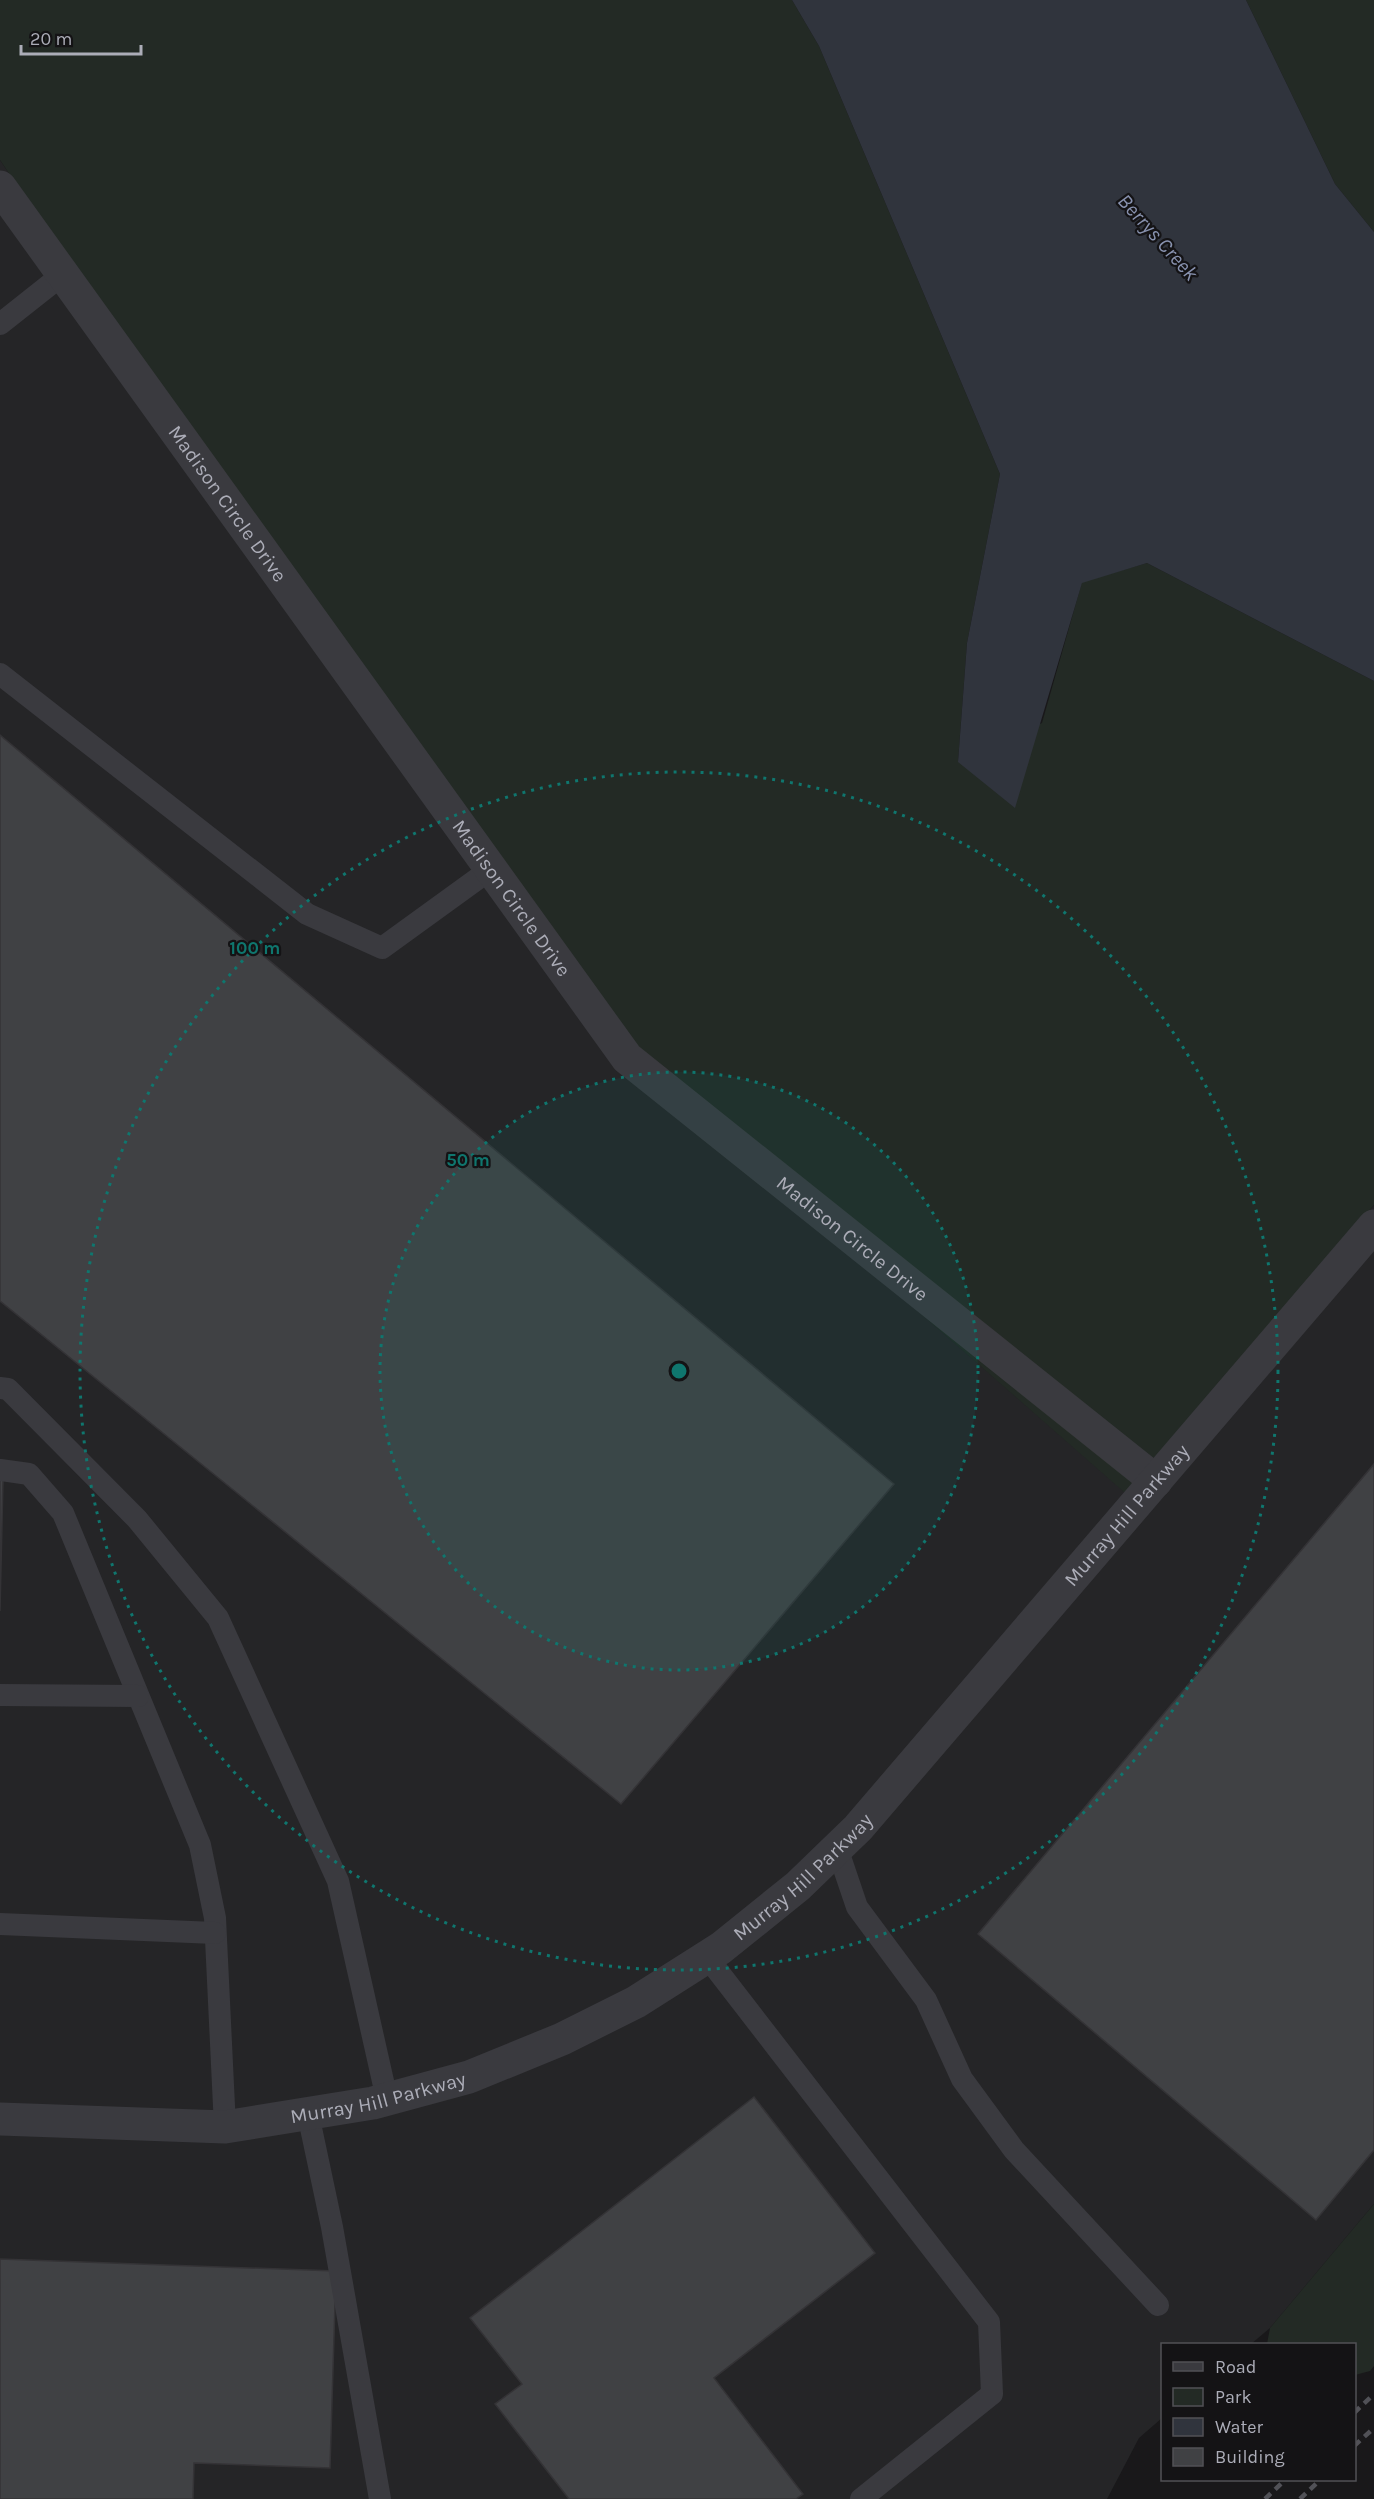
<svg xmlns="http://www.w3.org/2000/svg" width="1374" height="2499" viewBox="0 0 1374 2499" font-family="Karla,sans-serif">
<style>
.built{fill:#252527}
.green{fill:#232a25}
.water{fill:#30343d}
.building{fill:#404144;stroke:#343336;stroke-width:1.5}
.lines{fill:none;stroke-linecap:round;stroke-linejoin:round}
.lane{stroke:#3a3a3f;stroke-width:22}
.street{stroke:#3a3a3f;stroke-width:33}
.rail{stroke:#515157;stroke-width:4.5;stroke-dasharray:8 6;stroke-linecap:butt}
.ring{fill:none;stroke:#0f766e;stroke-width:3;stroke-dasharray:3 6}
.labels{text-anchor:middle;stroke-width:4.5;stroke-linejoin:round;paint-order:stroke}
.street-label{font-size:20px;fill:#acadb8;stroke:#141315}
.water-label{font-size:21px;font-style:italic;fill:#8892af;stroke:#141315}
.centre{fill:#0f766e;stroke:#141315;stroke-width:3}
.ring-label{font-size:18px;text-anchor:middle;font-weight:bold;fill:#0f766e;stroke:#141315;stroke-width:4.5;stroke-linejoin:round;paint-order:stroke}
</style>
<rect width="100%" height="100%" fill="#19181a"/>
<path class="built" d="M 0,160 L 570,1006 L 1125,1492 L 1374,1205 L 1374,2204 L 1270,2328 L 1251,2344 L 1162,2344 L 1162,2418 L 1139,2438 L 1107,2499 L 0,2499 Z"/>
<g class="green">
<path d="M 0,0 L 792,0 L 819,46 L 1000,474 L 967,643 L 958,762 L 1042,723 L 1082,582 L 1147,563 L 1374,681 L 1374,1205 L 1125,1493 L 570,1006 L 0,160 Z"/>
<path d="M 1246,0 L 1374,0 L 1374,232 L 1335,184 Z"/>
<path d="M 1374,2204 L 1374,2366 L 1370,2371 L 1355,2375 L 1354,2344 L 1267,2344 L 1270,2328 Z"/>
</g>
<path class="water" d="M 792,0 L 1246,0 L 1335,184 L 1374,232 L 1374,681 L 1147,563 L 1082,583 L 1015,808 L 958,762 L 967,643 L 1000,474 L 819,46 Z"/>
<g class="building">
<path d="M 0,735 L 894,1484 L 621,1804 L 0,1301 Z"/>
<path d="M 1374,1464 L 1374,2150 L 1316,2220 L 978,1934 Z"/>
<path d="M 0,1480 L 3,1480 L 0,1611 Z"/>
<path d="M 754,2097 L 875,2253 L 714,2378 L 803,2494 L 796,2499 L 569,2499 L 495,2404 L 522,2384 L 470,2318 Z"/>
<path d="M 0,2259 L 336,2271 L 330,2468 L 194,2463 L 193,2499 L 0,2499 Z"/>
</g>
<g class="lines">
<g class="lane">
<path d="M 0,324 L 62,275"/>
<path d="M 0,674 L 307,914 L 382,948 L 491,869"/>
<path d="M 0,1388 L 8,1389 L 137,1519 L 218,1618 L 338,1881 L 387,2099"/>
<path d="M 0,1470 L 29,1474 L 63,1513 L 200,1845 L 215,1918 L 225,2127"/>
<path d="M 0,1695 L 138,1696"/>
<path d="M 837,1848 L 857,1907 L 926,2000 L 962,2079 L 1014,2150 L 1158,2305"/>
<path d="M 0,1924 L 215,1933"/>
<path d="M 707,1957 L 989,2322 L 992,2394 L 861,2499"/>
<path d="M 308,2114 L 332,2227 L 380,2499"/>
</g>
<g class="street">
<path id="s1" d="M 0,187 L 627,1058 L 1156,1481"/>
<path id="s2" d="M 0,2119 L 225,2127 L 373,2103 L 469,2077 L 562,2039 L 636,2002 L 721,1948 L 798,1886 L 858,1828 L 1374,1226"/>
</g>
<g class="rail">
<path d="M 1354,2413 L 1374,2394"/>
<path d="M 1354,2446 L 1374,2428"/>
<path d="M 1265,2499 L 1285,2480"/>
<path d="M 1300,2499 L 1320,2480"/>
</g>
</g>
<circle cx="679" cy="1371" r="299" fill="#0f766e" fill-opacity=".12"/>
<g class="ring">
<circle cx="679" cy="1371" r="299"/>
<circle cx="679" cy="1371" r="599"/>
</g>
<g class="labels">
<g class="street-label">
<text dy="7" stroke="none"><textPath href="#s1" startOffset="390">Madison Circle Drive</textPath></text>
<text dy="7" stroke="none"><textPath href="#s1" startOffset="876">Madison Circle Drive</textPath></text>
<text dy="7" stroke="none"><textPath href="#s1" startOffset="1362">Madison Circle Drive</textPath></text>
<text dy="7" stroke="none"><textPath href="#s2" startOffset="1353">Murray Hill Parkway</textPath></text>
<text dy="7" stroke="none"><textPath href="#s2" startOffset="867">Murray Hill Parkway</textPath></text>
<text dy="7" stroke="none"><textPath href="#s2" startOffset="381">Murray Hill Parkway</textPath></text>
</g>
<g class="water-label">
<text transform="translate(1158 237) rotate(48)" y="7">Berrys Creek</text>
</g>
</g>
<circle cx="679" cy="1371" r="9" class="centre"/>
<g class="ring-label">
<text x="255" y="954">100 m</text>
<text x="468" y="1166">50 m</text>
</g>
<rect x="1161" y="2343" width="195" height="138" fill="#141315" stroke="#515156" stroke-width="1.5"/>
<rect x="1173" y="2362" width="30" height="9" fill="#3a3a3f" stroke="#515156" stroke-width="1.5"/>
<text x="1215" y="2373" font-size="18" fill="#acadb8">Road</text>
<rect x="1173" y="2388" width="30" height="18" fill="#232a25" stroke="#515156" stroke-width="1.5"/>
<text x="1215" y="2403" font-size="18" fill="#acadb8">Park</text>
<rect x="1173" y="2418" width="30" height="18" fill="#30343d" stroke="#515156" stroke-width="1.5"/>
<text x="1215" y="2433" font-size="18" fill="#acadb8">Water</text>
<rect x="1173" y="2448" width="30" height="18" fill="#404144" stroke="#515156" stroke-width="1.5"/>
<text x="1215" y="2463" font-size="18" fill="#acadb8">Building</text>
<path d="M21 45v9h120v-9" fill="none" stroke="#acadb8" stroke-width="3"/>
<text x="30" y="45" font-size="18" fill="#acadb8" stroke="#141315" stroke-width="4.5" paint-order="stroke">20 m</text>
</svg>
